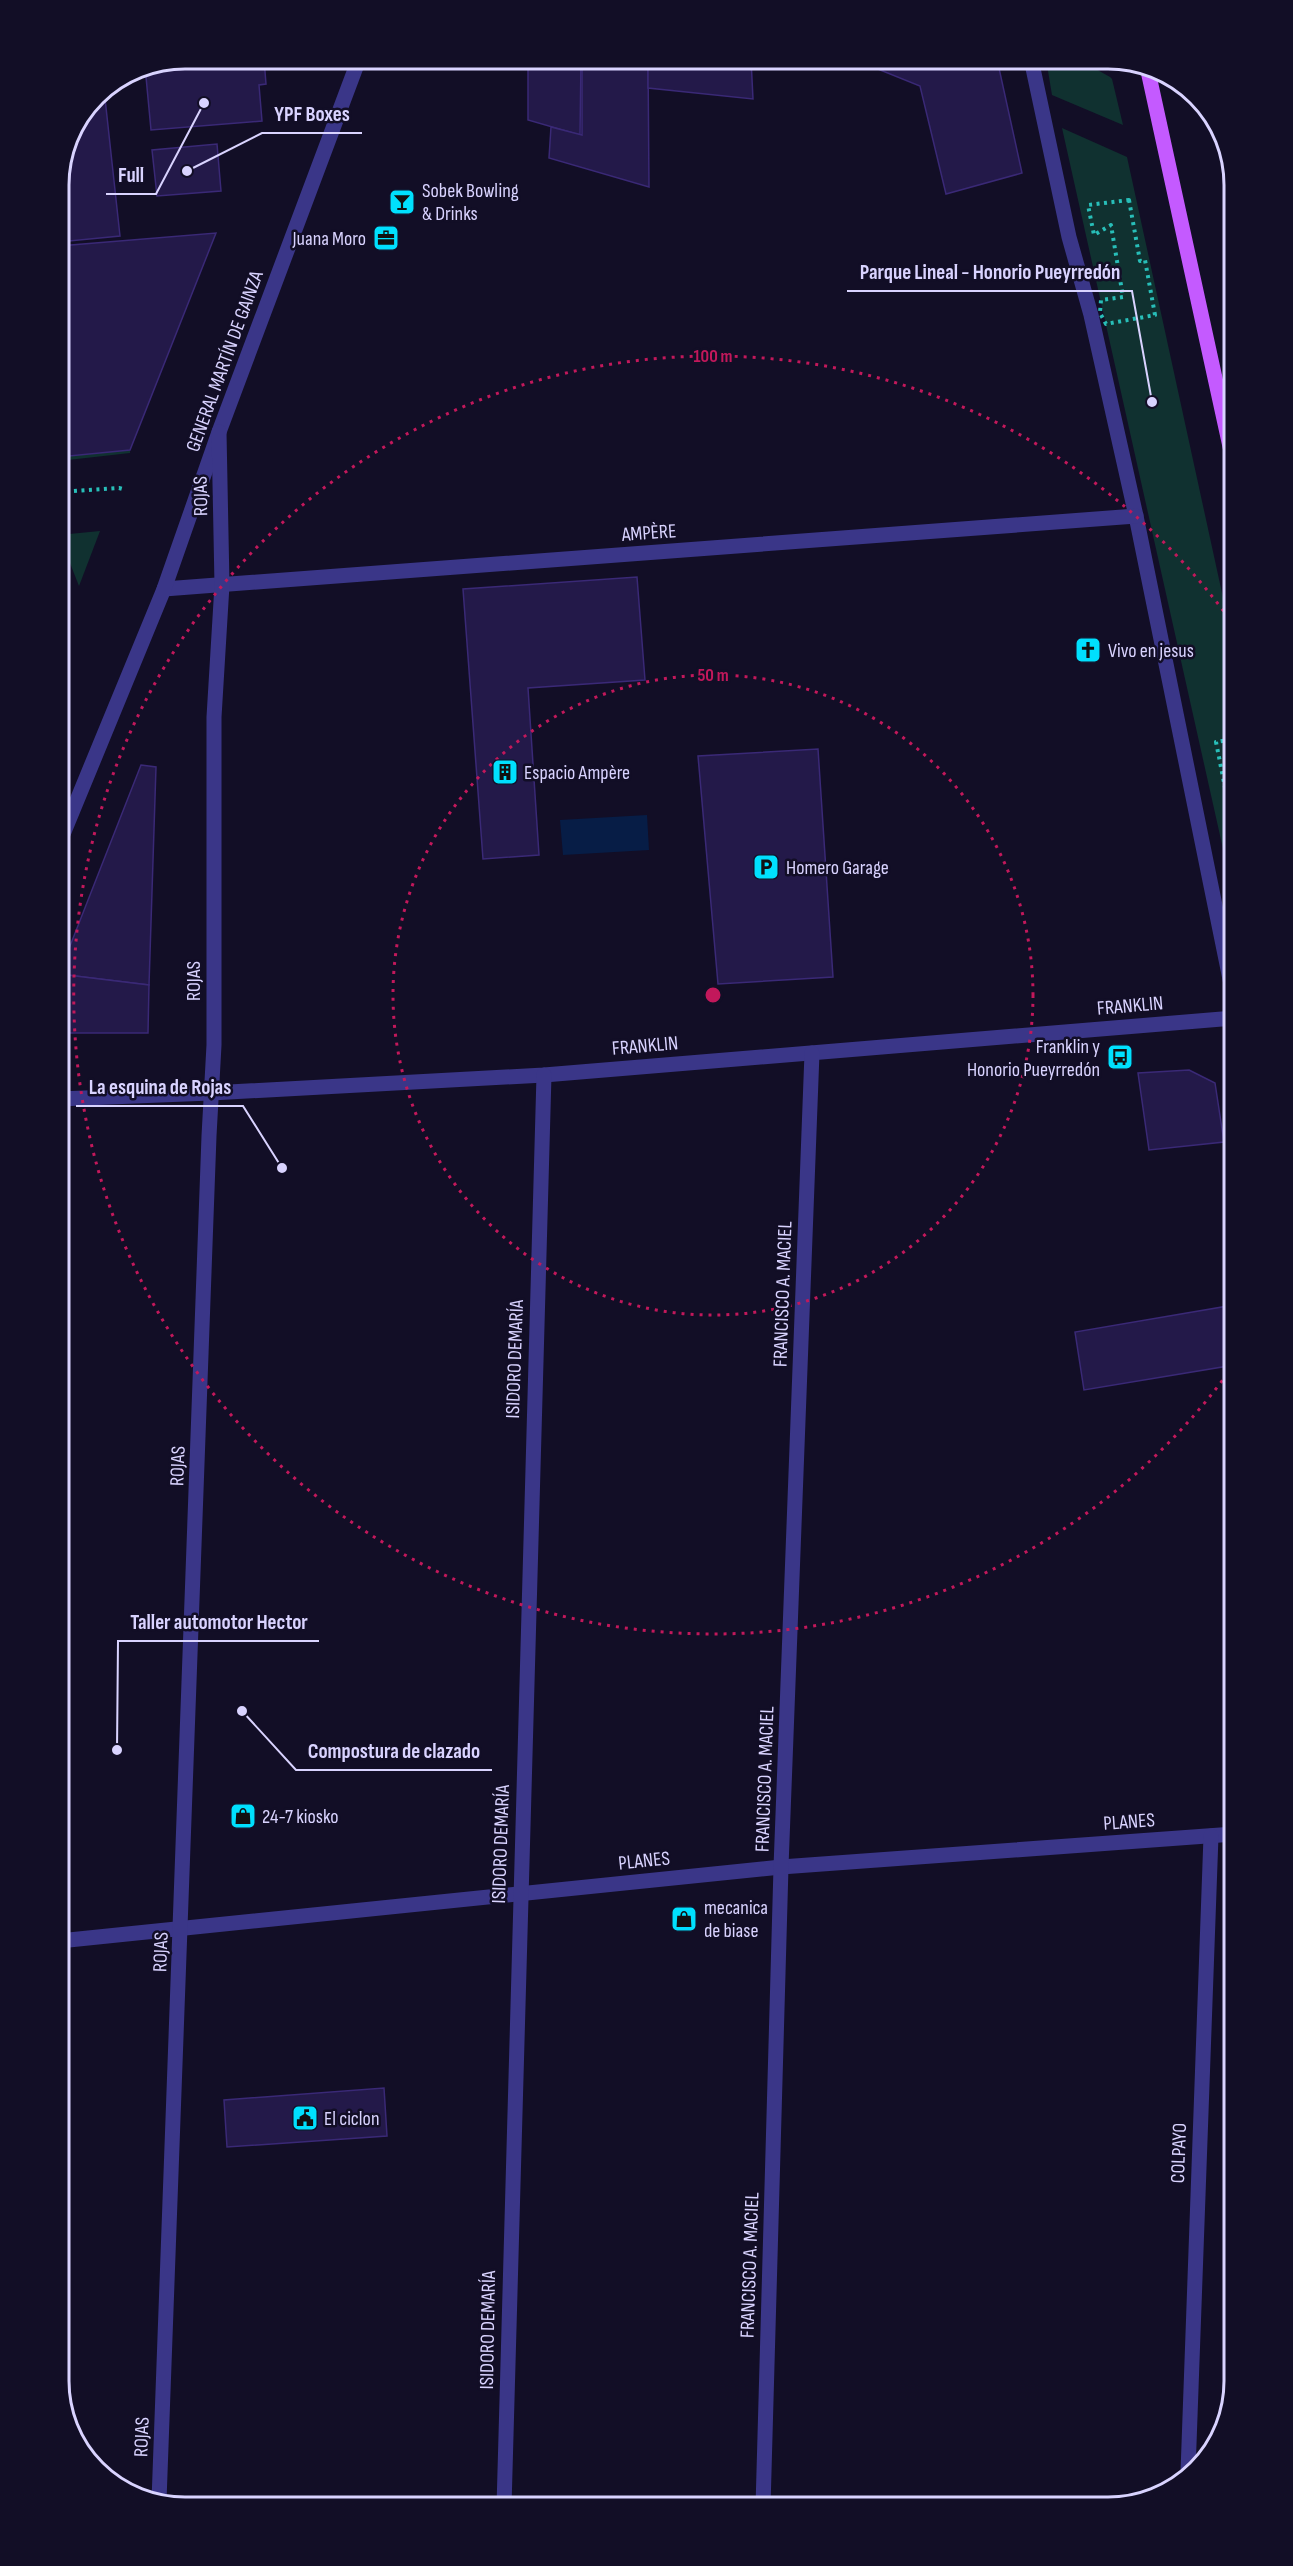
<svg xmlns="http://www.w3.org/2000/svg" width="1293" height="2566" viewBox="0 0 1293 2566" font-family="'Sofia Sans Condensed',sans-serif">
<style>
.green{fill:#103130}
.water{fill:#071d46}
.building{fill:#231949;stroke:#3a2976;stroke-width:1.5}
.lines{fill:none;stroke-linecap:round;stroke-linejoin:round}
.path{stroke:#28beb8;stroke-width:4;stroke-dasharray:3 4.5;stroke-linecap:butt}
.minor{stroke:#3a3688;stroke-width:15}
.major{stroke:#c45aff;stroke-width:15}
.ring{fill:none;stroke:#c2185b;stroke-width:3;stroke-dasharray:3 6}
.labels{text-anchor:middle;stroke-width:5;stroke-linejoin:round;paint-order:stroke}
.poi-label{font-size:20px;fill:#d9d3ff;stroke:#120e26;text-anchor:start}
.street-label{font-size:20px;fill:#d9d3ff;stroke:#120e26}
.rim{fill:none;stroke:#d9d3ff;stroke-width:3}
.centre{fill:#c2185b;stroke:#120e26;stroke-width:3}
.ring-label{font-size:18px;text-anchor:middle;font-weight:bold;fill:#c2185b;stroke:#120e26;stroke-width:5;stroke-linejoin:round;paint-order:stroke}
.leader{fill:none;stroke:#d9d3ff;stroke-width:2}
.callout-dot{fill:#d9d3ff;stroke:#120e26;stroke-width:2}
.callout-label{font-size:21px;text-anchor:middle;font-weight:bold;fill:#d9d3ff;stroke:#120e26;stroke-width:5;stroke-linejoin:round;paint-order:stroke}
</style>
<rect width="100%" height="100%" fill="#120e26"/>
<g class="green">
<path d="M 1046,59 L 1078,59 L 1110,77 L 1112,79 L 1123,125 L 1052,95 Z"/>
<path d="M 1062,128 L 1127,157 L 1234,648 L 1234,898 Z"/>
<path d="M 130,450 L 130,453 L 59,461 L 59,457 Z"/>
<path d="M 100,531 L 79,586 L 59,535 Z"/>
</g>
<path class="water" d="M 647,815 L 649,850 L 563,855 L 560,820 Z"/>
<g class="building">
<path d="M 184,58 L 264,59 L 266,84 L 259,85 L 262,121 L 151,130 L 145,66 Z"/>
<path d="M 528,59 L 581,59 L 580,135 L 528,120 Z"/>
<path d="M 582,59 L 648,59 L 649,187 L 549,158 L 551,127 L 582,135 Z"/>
<path d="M 648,59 L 751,59 L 753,99 L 648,88 Z"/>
<path d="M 853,59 L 997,59 L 1022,173 L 946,194 L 920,86 Z"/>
<path d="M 104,89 L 120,236 L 59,242 L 59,177 L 68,136 L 96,95 Z"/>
<path d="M 217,144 L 221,191 L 157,196 L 152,150 Z"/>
<path d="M 216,233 L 130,450 L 59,457 L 59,246 Z"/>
<path d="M 637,577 L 645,680 L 528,688 L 539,855 L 483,859 L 463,589 Z"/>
<path d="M 818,749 L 833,977 L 718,984 L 698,756 Z"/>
<path d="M 141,765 L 156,767 L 149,985 L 59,974 Z"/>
<path d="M 59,974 L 149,985 L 148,1033 L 59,1033 Z"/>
<path d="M 1189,1070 L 1215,1083 L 1224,1142 L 1149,1150 L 1138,1073 Z"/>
<path d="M 1234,1305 L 1234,1365 L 1084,1390 L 1075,1332 Z"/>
<path d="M 384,2088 L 387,2136 L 227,2147 L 224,2100 Z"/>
</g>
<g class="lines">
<g class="path">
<path d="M 1129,200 L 1140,261 L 1145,260 L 1155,315 L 1106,324 L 1100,313 L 1101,300 L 1123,297 L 1111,225 L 1094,235 L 1088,205 Z"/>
<path d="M 59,492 L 119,488 L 126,490"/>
<path d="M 1234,833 L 1216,742 L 1234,739"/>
</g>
<g class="minor">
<path d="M 1031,59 L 1069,237 L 1091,315 L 1136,516 L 1234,999"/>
<path d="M 164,589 L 1136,516"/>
<path d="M 59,844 L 164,589 L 219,432 L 359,59"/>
<path d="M 59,1099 L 211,1093 L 544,1075 L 1234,1018"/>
<path d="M 59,1941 L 781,1867 L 1234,1834"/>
<path d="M 1188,2472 L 1211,1836"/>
<path d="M 159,2501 L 209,1136 L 214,1045 L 214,717 L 222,585 L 219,432"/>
<path d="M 504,2507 L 544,1075"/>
<path d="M 763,2507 L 781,1867 L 812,1053"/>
</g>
<path class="major" d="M 1148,71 L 1234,465"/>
</g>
<g class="ring">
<circle cx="713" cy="995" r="320"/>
<path d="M1233 1366A639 639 0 1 1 1233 624"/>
</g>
<defs>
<g id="bar-square" transform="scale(1.35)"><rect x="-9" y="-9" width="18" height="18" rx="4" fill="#00e0fe" stroke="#120e26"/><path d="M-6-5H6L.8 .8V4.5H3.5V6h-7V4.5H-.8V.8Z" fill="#111"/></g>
<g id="office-square" transform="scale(1.35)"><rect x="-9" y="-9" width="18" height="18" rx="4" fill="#00e0fe" stroke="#120e26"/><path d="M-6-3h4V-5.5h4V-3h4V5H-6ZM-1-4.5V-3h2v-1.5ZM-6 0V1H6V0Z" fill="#111"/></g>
<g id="church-square" transform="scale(1.35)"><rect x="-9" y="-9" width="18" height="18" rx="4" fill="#00e0fe" stroke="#120e26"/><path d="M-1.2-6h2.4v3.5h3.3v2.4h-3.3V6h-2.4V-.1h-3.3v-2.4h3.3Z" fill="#111"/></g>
<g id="building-square" transform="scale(1.35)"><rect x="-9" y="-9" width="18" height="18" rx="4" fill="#00e0fe" stroke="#120e26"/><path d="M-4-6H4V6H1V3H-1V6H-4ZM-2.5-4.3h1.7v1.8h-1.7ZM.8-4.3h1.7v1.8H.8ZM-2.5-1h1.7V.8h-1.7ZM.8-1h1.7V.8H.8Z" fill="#111"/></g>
<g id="parking-square" transform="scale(1.35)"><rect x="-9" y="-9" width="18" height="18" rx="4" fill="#00e0fe" stroke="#120e26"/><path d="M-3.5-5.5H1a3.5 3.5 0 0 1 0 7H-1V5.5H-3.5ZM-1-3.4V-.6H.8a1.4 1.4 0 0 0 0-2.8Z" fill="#111"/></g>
<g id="bus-square" transform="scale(1.35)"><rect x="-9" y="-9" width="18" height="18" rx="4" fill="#00e0fe" stroke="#120e26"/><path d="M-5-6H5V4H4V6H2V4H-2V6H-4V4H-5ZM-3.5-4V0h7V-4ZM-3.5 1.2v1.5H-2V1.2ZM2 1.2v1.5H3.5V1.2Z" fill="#111"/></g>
<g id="shop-square" transform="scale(1.35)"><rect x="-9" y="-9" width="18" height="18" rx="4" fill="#00e0fe" stroke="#120e26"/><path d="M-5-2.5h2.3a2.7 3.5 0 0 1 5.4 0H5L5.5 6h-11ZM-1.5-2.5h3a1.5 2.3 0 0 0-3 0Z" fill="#111"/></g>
<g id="civic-square" transform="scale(1.35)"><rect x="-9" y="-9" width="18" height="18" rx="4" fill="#00e0fe" stroke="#120e26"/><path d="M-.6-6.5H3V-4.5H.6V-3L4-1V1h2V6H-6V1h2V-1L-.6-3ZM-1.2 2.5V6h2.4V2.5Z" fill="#111"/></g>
</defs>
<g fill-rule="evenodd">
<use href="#bar-square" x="402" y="202"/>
<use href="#office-square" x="386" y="238"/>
<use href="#church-square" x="1088" y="650"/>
<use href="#building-square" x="505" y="772"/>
<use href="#parking-square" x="766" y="867"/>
<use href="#bus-square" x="1120" y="1057"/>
<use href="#shop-square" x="243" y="1816"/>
<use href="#shop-square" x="684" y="1919"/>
<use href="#civic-square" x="305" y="2118"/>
</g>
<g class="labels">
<g class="poi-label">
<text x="422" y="197">Sobek Bowling<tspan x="422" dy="23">&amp; Drinks</tspan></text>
<text x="366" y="245" text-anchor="end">Juana Moro</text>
<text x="1108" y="657">Vivo en jesus</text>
<text x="524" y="779">Espacio Ampère</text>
<text x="786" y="874">Homero Garage</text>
<text x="1100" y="1053" text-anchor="end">Franklin y<tspan x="1100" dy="23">Honorio Pueyrredón</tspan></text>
<text x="262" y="1823">24-7 kiosko</text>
<text x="704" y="1914">mecanica<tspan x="704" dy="23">de biase</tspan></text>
<text x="324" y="2125">El ciclon</text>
</g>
<g class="street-label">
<text transform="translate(224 361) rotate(-70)" y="7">GENERAL MARTÍN DE GAINZA</text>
<text transform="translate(200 496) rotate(-91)" y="7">ROJAS</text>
<text transform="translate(649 532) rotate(-4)" y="7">AMPÈRE</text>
<text transform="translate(193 981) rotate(-90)" y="7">ROJAS</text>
<text transform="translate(1130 1005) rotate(-5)" y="7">FRANKLIN</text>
<text transform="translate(645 1045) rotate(-5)" y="7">FRANKLIN</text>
<text transform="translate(782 1294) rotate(-88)" y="7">FRANCISCO A. MACIEL</text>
<text transform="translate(514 1359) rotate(-88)" y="7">ISIDORO DEMARÍA</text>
<text transform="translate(177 1466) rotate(-88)" y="7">ROJAS</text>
<text transform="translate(764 1779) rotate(-88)" y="7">FRANCISCO A. MACIEL</text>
<text transform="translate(1129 1821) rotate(-4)" y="7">PLANES</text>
<text transform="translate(500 1844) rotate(-88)" y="7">ISIDORO DEMARÍA</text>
<text transform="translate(644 1860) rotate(-6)" y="7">PLANES</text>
<text transform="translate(160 1952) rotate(-88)" y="7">ROJAS</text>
<text transform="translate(1178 2153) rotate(-88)" y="7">COLPAYO</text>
<text transform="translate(749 2265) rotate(-88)" y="7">FRANCISCO A. MACIEL</text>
<text transform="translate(487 2330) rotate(-89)" y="7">ISIDORO DEMARÍA</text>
<text transform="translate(141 2437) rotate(-88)" y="7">ROJAS</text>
</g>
</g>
<path d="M0 0H1293V2566H0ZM185 69H1108A116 116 0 0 1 1224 185V2381A116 116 0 0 1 1108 2497H185A116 116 0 0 1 69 2381V185A116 116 0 0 1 185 69Z" fill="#120e26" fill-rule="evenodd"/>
<path class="rim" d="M185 69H1108A116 116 0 0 1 1224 185V2381A116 116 0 0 1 1108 2497H185A116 116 0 0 1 69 2381V185A116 116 0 0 1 185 69Z"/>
<circle cx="713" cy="995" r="9" class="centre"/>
<g class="ring-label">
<text x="713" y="362">100 m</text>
<text x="713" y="681">50 m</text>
</g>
<path class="leader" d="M187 171L262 133H362M204 103L156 194H106M1152 402L1132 291H847M282 1168L243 1106H76M117 1750L118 1641H319M242 1711L296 1770H492"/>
<g class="callout-dot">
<circle cx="187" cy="171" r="6"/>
<circle cx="204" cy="103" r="6"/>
<circle cx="1152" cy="402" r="6"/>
<circle cx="282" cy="1168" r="6"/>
<circle cx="117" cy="1750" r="6"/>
<circle cx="242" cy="1711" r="6"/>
</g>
<g class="callout-label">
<text x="312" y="121">YPF Boxes</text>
<text x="131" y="182">Full</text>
<text x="990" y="279">Parque Lineal - Honorio Pueyrredón</text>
<text x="160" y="1094">La esquina de Rojas</text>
<text x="219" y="1629">Taller automotor Hector</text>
<text x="394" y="1758">Compostura de clazado</text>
</g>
</svg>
